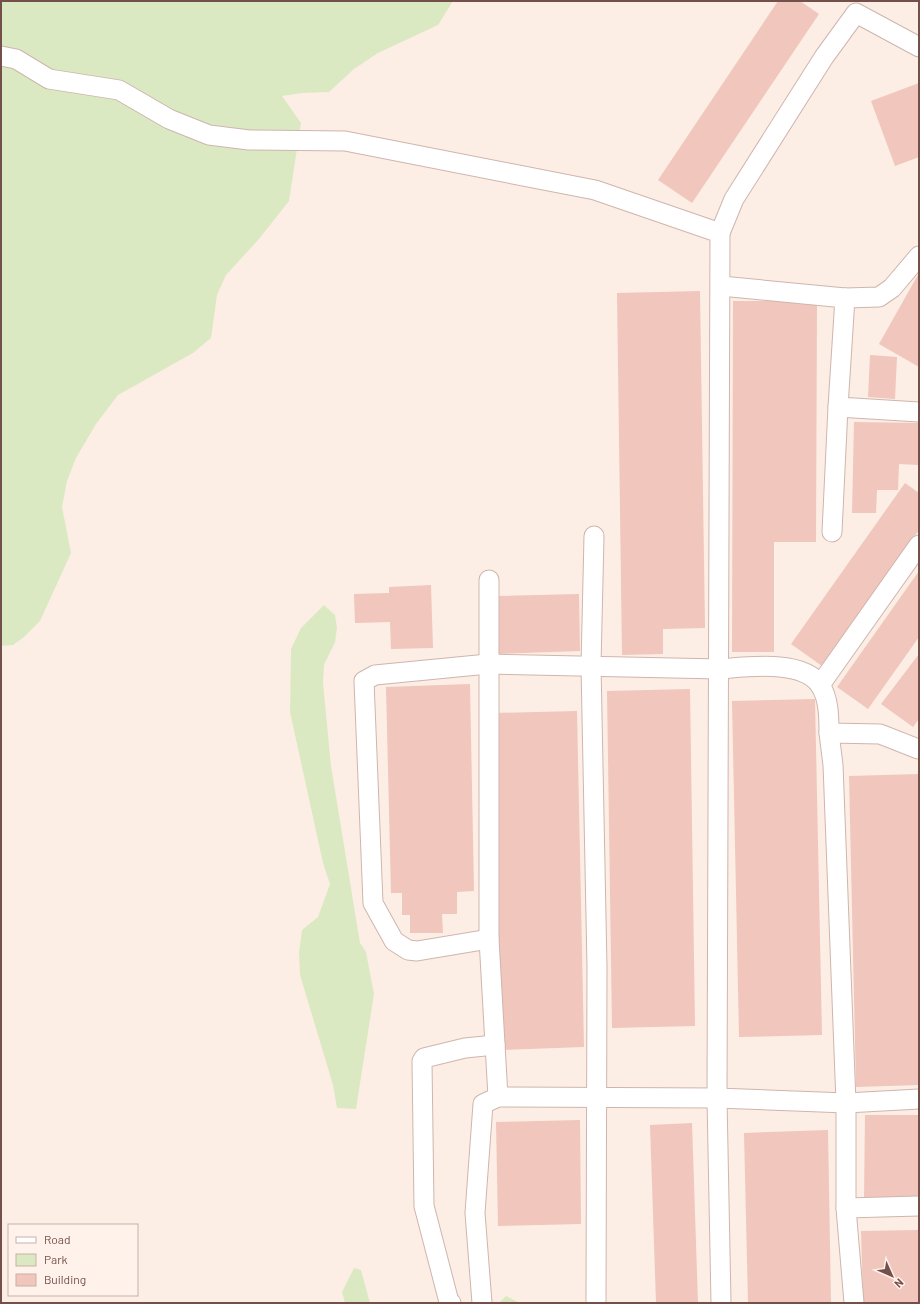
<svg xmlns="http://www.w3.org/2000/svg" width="920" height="1304" viewBox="0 0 920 1304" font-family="Barlow,sans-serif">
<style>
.green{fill:#dbe9c3}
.building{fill:#f1c6bc}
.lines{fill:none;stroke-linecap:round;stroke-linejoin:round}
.street-casing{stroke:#cfb5ae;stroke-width:21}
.street{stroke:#fff;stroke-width:19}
</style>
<rect width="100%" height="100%" fill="#fceee4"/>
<g class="green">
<path d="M 1,1 L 453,1 L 438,25 L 378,53 L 354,69 L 329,92 L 302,93 L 282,96 L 301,123 L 289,201 L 259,239 L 226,275 L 217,295 L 211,338 L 193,353 L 118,395 L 96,424 L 76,458 L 67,481 L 62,507 L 71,553 L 40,621 L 24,637 L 13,645 L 1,646 Z"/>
<path d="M 324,605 L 335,615 L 337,628 L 335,642 L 324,665 L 323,683 L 331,766 L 360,943 L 366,952 L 374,994 L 356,1109 L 337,1108 L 333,1085 L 300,975 L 299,953 L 302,930 L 318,917 L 330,884 L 323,863 L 290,712 L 291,649 L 301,628 Z"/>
<path d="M 354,1268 L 361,1270 L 370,1303 L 345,1303 L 342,1292 Z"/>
<path d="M 506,1296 L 520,1303 L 499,1303 Z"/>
</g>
<g class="building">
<path d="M 778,1 L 800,1 L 819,14 L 692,203 L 658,180 Z"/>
<path d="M 919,83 L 919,157 L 895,166 L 871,101 Z"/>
<path d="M 919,273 L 919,367 L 879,344 Z"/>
<path d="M 700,291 L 705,628 L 663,629 L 663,654 L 622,655 L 617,293 Z"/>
<path d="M 733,301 L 817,301 L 816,542 L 774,542 L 774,652 L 732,652 Z"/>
<path d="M 870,355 L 897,357 L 895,399 L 868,397 Z"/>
<path d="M 854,422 L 919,423 L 919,465 L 899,464 L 898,490 L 877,490 L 876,513 L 852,513 Z"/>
<path d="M 905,483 L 919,493 L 919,530 L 822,666 L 791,644 Z"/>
<path d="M 919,571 L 919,637 L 868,709 L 837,687 Z"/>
<path d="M 431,585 L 433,648 L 391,649 L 390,622 L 355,623 L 354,594 L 389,593 L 389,587 Z"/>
<path d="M 579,594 L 580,651 L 497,654 L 496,596 Z"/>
<path d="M 919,654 L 919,719 L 913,727 L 881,704 Z"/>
<path d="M 470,684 L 474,891 L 457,892 L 457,914 L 442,914 L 443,933 L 410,933 L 410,915 L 402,915 L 402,893 L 391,893 L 386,687 Z"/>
<path d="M 690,689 L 695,1026 L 612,1028 L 607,691 Z"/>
<path d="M 815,699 L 822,1035 L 739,1037 L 732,701 Z"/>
<path d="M 577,711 L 584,1047 L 501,1050 L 494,713 Z"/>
<path d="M 919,774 L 919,1085 L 856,1087 L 849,776 Z"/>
<path d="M 865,1115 L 919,1115 L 919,1198 L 864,1198 Z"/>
<path d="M 580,1120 L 581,1224 L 498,1226 L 496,1122 Z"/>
<path d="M 692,1123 L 698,1303 L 656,1303 L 650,1125 Z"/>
<path d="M 828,1130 L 831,1303 L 748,1303 L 744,1133 Z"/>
<path d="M 919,1230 L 919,1303 L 863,1303 L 861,1231 Z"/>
</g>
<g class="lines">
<g class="street-casing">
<g id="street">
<path d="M 1,56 L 16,59 L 49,79 L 119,90 L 169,119 L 209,135 L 249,140 L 345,141 L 595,190 L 720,233 L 717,1098 L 721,1303"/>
<path d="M 720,233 L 734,199 L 824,57 L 856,13 L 919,47"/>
<path d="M 721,286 L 845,298 L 838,407 L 919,412"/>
<path d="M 845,298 L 879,297 L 892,288 L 919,256"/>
<path d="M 832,532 L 838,407"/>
<path d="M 594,536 L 591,665 L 597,967 L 596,1303"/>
<path d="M 489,580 L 489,939 L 498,1097"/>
<path d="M 820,685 L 919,545"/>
<path d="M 489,939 L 417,951 L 408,950 L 394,941 L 373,903 L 364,681 L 375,675 L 488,664 L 720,669 C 747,667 803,659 820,685 C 829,698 829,718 829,733"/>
<path d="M 846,1208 L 919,1206"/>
<path d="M 451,1303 L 449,1302 L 424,1206 L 422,1061 L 424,1058 L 465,1048 L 495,1045"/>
<path d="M 482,1303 L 475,1213 L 483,1104 L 498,1097 L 717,1098 L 846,1103 L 919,1099"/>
<path d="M 854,1303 L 846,1208 L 846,1103 L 833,765 L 829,733 L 880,734 L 918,749"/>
</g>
</g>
<use href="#street" class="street"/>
</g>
<rect width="920" height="1304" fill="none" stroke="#74504a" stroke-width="4"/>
<rect x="8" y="1224" width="130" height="72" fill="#fff2ea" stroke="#c7b1aa"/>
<rect x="16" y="1237" width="20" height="6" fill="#ffffff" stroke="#c7b1aa"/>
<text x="44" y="1244" font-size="12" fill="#74504a">Road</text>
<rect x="16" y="1254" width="20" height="12" fill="#dbe9c3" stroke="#c7b1aa"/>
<text x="44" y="1264" font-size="12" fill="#74504a">Park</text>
<rect x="16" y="1274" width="20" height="12" fill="#f1c6bc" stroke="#c7b1aa"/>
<text x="44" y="1284" font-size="12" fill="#74504a">Building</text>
<g transform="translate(892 1276) rotate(135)" stroke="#fff2ea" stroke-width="3" paint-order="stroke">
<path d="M0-3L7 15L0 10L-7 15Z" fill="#74504a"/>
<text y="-6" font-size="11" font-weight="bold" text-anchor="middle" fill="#74504a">N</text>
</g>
</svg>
